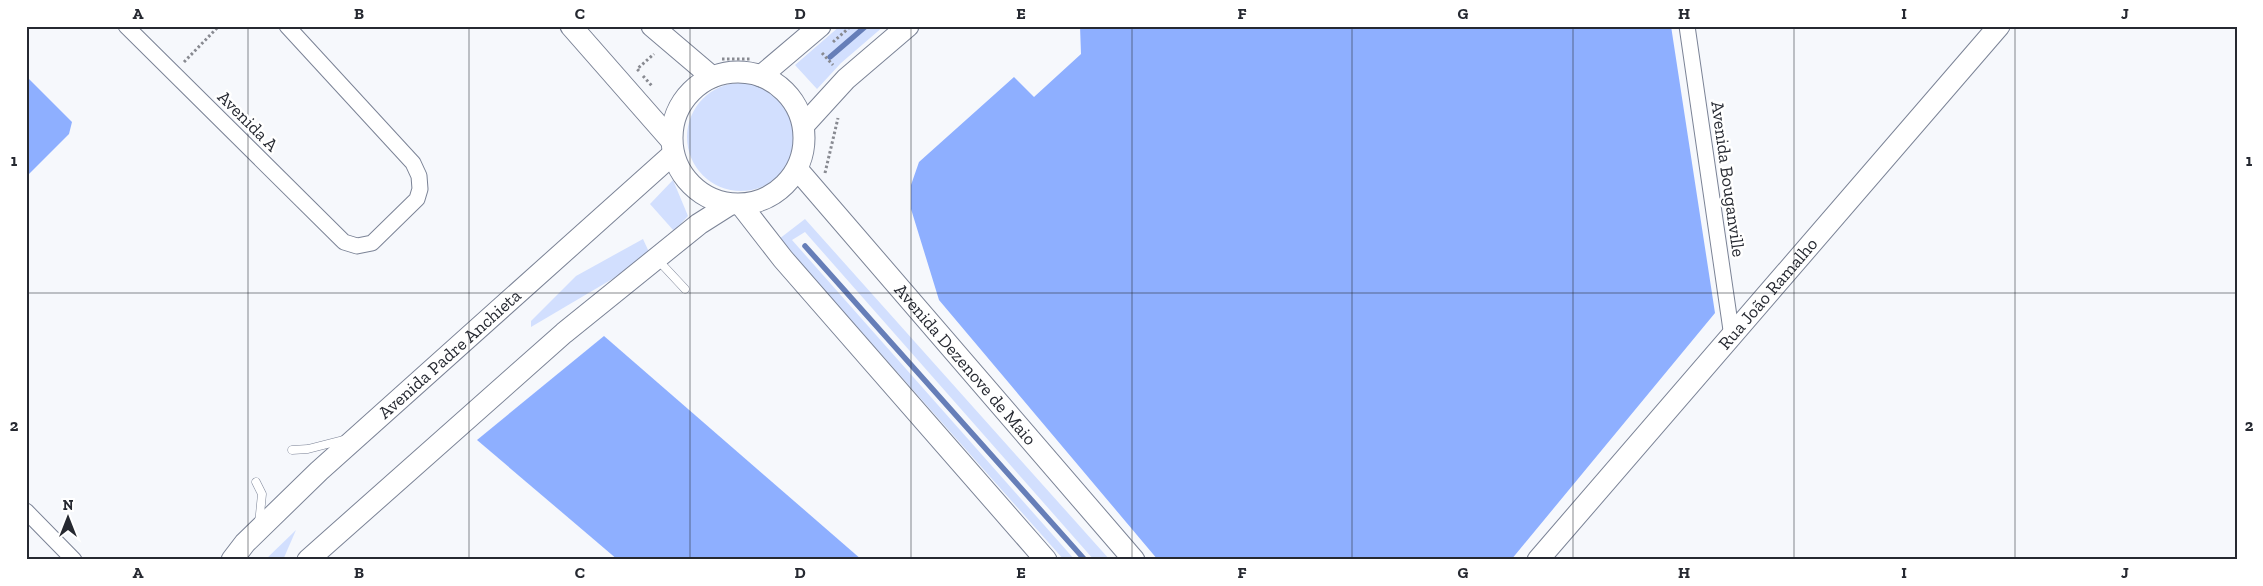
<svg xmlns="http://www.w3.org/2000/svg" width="2263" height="586" viewBox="0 0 2263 586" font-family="'Zilla Slab',serif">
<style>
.green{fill:#d2dffe}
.forest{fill:#8eafff}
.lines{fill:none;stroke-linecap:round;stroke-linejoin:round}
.stream{stroke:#667eb8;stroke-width:5.5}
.lane-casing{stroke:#7b8396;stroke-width:9}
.street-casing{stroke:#7b8396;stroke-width:17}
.secondary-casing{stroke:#7b8396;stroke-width:23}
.path{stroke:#888a91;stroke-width:3;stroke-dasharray:2.5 2.5;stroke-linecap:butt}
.lane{stroke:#fff;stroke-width:8}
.street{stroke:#fff;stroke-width:15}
.secondary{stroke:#fff;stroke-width:21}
.grid{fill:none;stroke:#262931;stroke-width:1;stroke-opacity:0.55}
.labels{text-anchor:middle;stroke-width:5;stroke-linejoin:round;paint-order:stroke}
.street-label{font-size:18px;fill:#262931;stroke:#fff}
.neatline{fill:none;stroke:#262931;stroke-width:2}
.grid-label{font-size:16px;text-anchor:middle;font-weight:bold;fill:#262931}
</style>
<rect width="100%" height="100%" fill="#f6f8fc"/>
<g class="green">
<path d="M 840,26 L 884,26 L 841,63 L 817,89 L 795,65 Z"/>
<circle cx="741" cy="137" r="54"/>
<path d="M 673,180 L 688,216 L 674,231 L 650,204 Z"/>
<path d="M 805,219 L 1110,560 L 1094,560 L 805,232 L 792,240 L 1075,560 L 1064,560 L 779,239 Z"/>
<path d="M 643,239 L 649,252 L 614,278 L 531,327 L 531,321 L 576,276 Z"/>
<path d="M 296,530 L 283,560 L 265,560 Z"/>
</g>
<g class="forest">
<path d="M 1080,26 L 1671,26 L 1715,313 L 1511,560 L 1158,560 L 939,300 L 911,209 L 911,185 L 919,162 L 1014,77 L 1034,97 L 1081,54 Z"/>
<path d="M 26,76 L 72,122 L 69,134 L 26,177 Z"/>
<path d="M 604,336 L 862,560 L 618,560 L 477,440 Z"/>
</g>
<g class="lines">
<g class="stream">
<path d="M 830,57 L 866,26"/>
<path d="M 805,246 L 1085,560"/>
</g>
<g class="lane-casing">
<g id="lane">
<path d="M 657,259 L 685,289"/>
<path d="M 292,450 L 308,449 L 347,439"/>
<path d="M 256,482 L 262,494 L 259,524"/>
</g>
</g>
<g class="street-casing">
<g id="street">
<path d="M 126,26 L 344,242 L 357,246 L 372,243 L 417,199 L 420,189 L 419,176 L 413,163 L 287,26"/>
<path d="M 1687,26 L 1732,337"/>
<path d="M 26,511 L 74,560"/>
</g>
</g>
<g class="secondary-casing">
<g id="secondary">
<path d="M 571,26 L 671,140"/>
<path d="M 652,26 L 712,77"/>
<circle cx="738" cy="138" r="66"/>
<path d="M 761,76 L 820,26"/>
<path d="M 804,125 L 846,79 L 908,26"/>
<path id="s1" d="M 797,169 L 1134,560"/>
<path d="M 741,205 L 783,259 L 1046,560"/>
<path id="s2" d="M 232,560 L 245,543 L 319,471 L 673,154"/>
<path d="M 308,560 L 564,333 L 699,224 L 729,205"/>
<path id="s3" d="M 1538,560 L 1999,26"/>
</g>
</g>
<g class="path">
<path d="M 833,42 L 851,26"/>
<path d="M 822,53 L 833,65"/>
<path d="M 722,59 L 750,59"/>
<path d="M 184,62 L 219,26"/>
<path d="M 639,71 L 637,69 L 654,54"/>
<path d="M 643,76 L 652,86"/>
<path d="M 825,173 L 838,118"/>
</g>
<use href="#lane" class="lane"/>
<use href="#street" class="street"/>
<use href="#secondary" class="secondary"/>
</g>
<path class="grid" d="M 248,26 L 248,560M 469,26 L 469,560M 690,26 L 690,560M 911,26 L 911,560M 1132,26 L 1132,560M 1352,26 L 1352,560M 1573,26 L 1573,560M 1794,26 L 1794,560M 2015,26 L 2015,560M 26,293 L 2237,293"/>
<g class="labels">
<g class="street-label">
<text transform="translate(248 121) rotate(45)" y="6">Avenida A</text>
<text transform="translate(1728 179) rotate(82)" y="6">Avenida Bouganville</text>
<text dy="6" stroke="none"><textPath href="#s3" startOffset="352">Rua João Ramalho</textPath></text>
<text dy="6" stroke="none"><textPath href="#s2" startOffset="300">Avenida Padre Anchieta</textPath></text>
<text dy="6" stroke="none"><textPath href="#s1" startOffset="258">Avenida Dezenove de Maio</textPath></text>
</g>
</g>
<rect width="2263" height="586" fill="none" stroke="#ffffff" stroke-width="55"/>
<g transform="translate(68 518)" stroke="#ffffff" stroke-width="4" paint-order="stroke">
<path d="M0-4L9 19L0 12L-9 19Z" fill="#262931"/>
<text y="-8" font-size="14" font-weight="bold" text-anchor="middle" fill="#262931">N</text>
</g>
<rect x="28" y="28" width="2208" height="530" class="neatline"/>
<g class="grid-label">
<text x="138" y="19">A</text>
<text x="359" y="19">B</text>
<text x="580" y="19">C</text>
<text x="800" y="19">D</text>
<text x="1021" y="19">E</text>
<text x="1242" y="19">F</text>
<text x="1463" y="19">G</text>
<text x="1684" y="19">H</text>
<text x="1904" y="19">I</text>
<text x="2125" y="19">J</text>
<text x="14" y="166">1</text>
<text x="2249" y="166">1</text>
<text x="14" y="431">2</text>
<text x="2249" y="431">2</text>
<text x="138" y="578">A</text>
<text x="359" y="578">B</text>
<text x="580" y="578">C</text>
<text x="800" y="578">D</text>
<text x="1021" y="578">E</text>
<text x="1242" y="578">F</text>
<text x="1463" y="578">G</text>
<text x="1684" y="578">H</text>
<text x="1904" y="578">I</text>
<text x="2125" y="578">J</text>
</g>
</svg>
